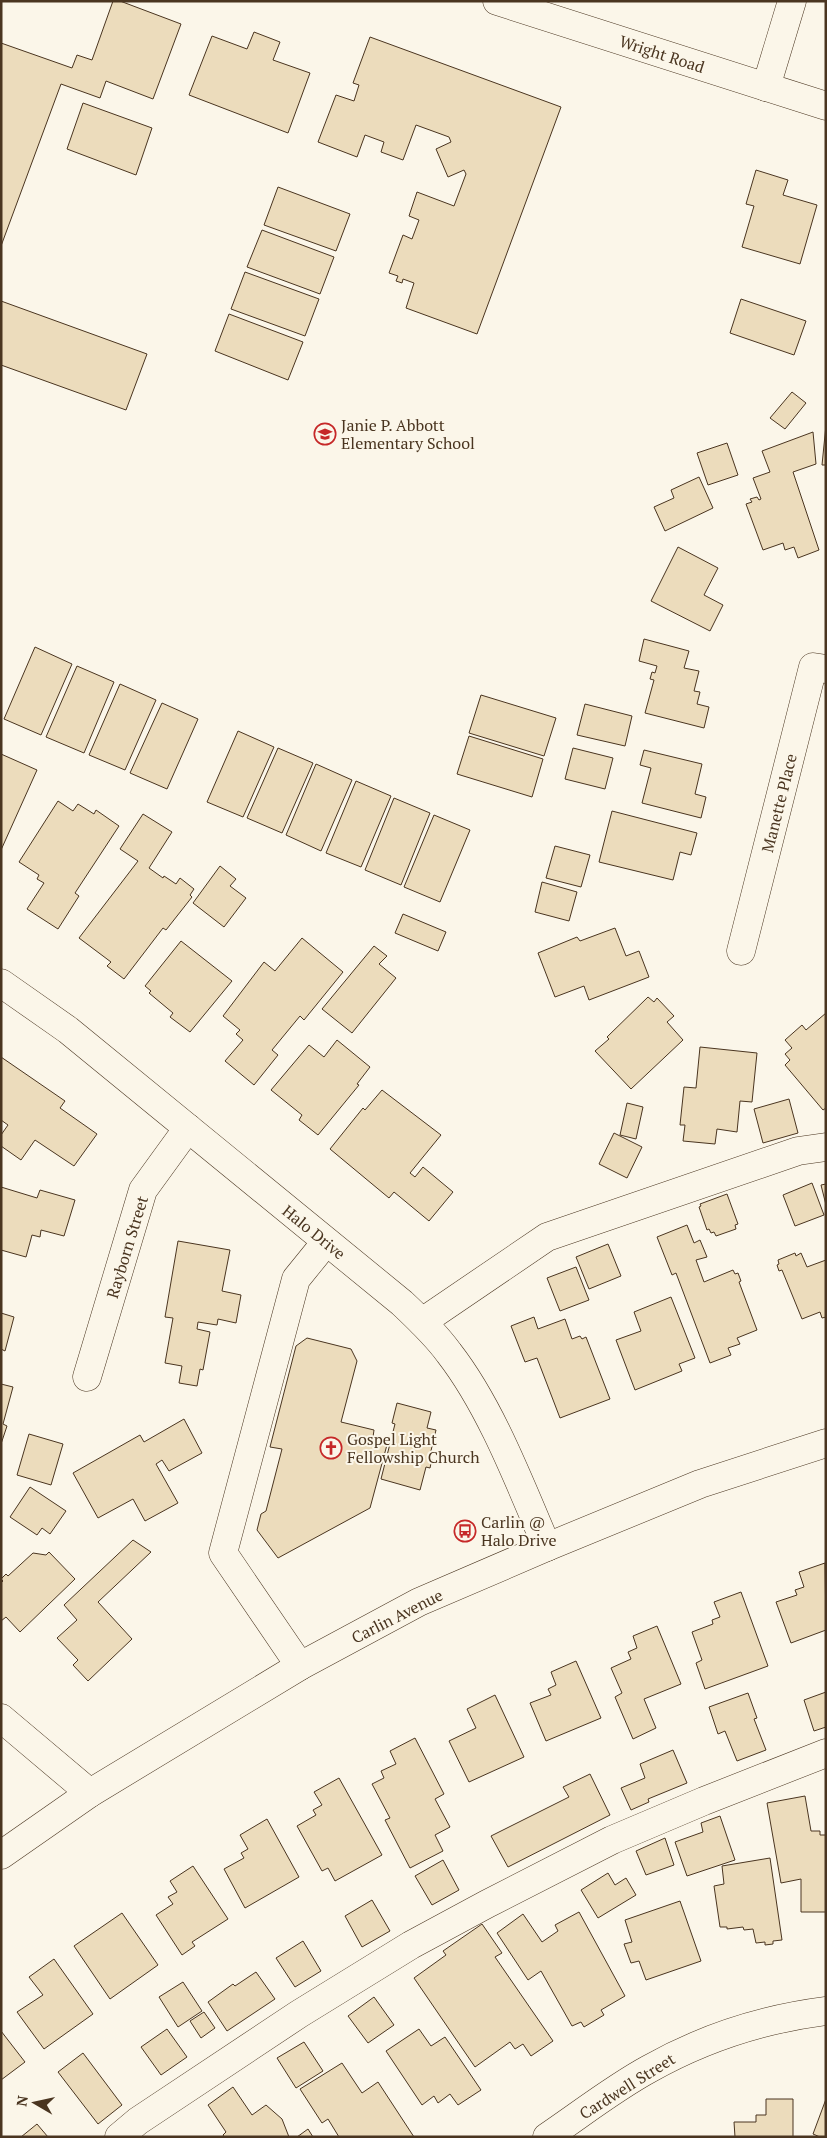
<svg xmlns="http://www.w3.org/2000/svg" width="827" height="2138" viewBox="0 0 827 2138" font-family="'PT Serif',serif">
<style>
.building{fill:#ecdcbc;stroke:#4a3520}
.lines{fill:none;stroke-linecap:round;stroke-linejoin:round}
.minor-casing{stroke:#4a3520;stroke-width:29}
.minor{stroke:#fbf6e9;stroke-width:28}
.labels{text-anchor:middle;stroke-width:4;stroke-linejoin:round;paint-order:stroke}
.street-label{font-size:16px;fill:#4a3520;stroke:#fbf6e9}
.poi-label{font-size:16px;fill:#4a3520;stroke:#fbf6e9;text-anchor:start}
</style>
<rect width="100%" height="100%" fill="#fbf6e9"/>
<g class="building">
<path d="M 113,1 L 120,1 L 181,24 L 153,99 L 106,81 L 100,98 L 61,84 L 1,246 L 1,43 L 72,68 L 77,55 L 92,60 Z"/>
<path d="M 254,32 L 280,42 L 273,60 L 310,73 L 288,133 L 189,95 L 212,36 L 247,49 Z"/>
<path d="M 370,37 L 561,107 L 477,334 L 406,308 L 414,283 L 403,279 L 402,283 L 396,281 L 398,276 L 389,273 L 403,235 L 412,239 L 419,220 L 409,216 L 417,192 L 454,206 L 466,174 L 464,170 L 448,177 L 436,149 L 451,142 L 449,137 L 416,125 L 403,160 L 381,152 L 384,142 L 365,135 L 357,157 L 318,142 L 336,95 L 354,101 L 359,85 L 353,83 Z"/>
<path d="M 83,103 L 152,128 L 136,175 L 67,149 Z"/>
<path d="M 756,170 L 788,180 L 783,195 L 817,205 L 800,264 L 742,247 L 754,206 L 746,204 Z"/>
<path d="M 278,187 L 350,214 L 336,251 L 264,225 Z"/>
<path d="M 262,230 L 334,257 L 320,294 L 247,267 Z"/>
<path d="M 245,272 L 319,299 L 305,336 L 231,309 Z"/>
<path d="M 741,299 L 806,321 L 794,355 L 730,333 Z"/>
<path d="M 1,301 L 147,354 L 126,410 L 1,365 Z"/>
<path d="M 229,314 L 303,342 L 288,380 L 215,351 Z"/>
<path d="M 792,392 L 806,403 L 785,429 L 770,418 Z"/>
<path d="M 826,425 L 826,465 L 822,465 Z"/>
<path d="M 813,432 L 816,464 L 793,472 L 819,550 L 798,558 L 794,547 L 785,550 L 783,543 L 763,550 L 746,504 L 752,502 L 750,499 L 757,497 L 759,500 L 761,499 L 753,478 L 770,472 L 762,451 Z"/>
<path d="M 727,443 L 738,475 L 708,485 L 697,453 Z"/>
<path d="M 699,477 L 713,508 L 665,531 L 654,507 L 674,498 L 671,490 Z"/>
<path d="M 678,547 L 718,568 L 704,595 L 723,605 L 710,631 L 651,601 Z"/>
<path d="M 644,639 L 689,651 L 684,668 L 699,671 L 694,691 L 700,692 L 697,704 L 709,707 L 704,728 L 645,713 L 654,680 L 650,679 L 652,672 L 655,673 L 657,666 L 639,661 Z"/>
<path d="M 35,647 L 72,664 L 41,735 L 4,719 Z"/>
<path d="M 77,666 L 114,682 L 84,753 L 46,737 Z"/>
<path d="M 120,684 L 156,700 L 125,770 L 89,755 Z"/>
<path d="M 481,695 L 556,718 L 544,756 L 469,733 Z"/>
<path d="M 162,703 L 198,719 L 167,789 L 130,773 Z"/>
<path d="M 585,704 L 632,716 L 625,746 L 577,735 Z"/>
<path d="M 238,731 L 274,747 L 243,817 L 207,802 Z"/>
<path d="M 469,736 L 543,759 L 532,797 L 457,774 Z"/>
<path d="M 278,748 L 313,763 L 282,833 L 247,818 Z"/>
<path d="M 573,748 L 613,758 L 605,789 L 565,779 Z"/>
<path d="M 644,750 L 702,764 L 695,794 L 706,797 L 701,818 L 642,803 L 651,768 L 640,765 Z"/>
<path d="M 1,754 L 37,770 L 1,850 Z"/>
<path d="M 316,764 L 352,780 L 321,851 L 286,835 Z"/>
<path d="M 356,781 L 391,796 L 361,867 L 326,853 Z"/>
<path d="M 394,798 L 430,813 L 401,885 L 365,870 Z"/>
<path d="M 58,801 L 73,811 L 78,804 L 94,814 L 96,810 L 119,826 L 75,893 L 79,896 L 58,929 L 27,909 L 44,883 L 37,879 L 39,875 L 19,862 Z"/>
<path d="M 612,811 L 697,833 L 691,855 L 680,852 L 673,880 L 599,862 Z"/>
<path d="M 143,814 L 172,832 L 149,868 L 163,878 L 164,876 L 176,884 L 180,878 L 194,889 L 190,895 L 192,897 L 166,930 L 163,928 L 124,979 L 107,966 L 111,962 L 79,938 L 138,861 L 120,849 Z"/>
<path d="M 434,815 L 470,830 L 440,902 L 404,887 Z"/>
<path d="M 555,846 L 590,855 L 581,887 L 546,878 Z"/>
<path d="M 220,866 L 236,879 L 230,886 L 246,898 L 224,927 L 193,903 Z"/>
<path d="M 542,882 L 577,892 L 569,921 L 535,912 Z"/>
<path d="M 403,914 L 446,932 L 438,951 L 395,933 Z"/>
<path d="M 615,928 L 626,956 L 639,951 L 649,977 L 589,1000 L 584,986 L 555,997 L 538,953 L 577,937 L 580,941 Z"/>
<path d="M 302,938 L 343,972 L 304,1020 L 300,1016 L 272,1050 L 278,1055 L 254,1085 L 225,1061 L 243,1040 L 236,1034 L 240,1030 L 223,1016 L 264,962 L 275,971 Z"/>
<path d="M 181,941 L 232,981 L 190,1032 L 170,1017 L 173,1013 L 149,993 L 151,991 L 145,986 Z"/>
<path d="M 374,946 L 387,956 L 379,964 L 396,978 L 352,1033 L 322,1009 Z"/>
<path d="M 648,997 L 654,1002 L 657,998 L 674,1016 L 667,1022 L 683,1040 L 631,1089 L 595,1051 L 609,1039 L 607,1037 Z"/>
<path d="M 826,1013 L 826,1108 L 823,1110 L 785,1065 L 790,1060 L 785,1054 L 792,1048 L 785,1040 L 802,1025 L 806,1030 Z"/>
<path d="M 337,1040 L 370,1067 L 357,1084 L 359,1085 L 318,1135 L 299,1120 L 302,1115 L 271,1090 L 309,1045 L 324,1057 Z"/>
<path d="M 700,1047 L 757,1053 L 752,1102 L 740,1101 L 737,1132 L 717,1129 L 715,1144 L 683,1141 L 685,1125 L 680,1125 L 684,1087 L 696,1088 Z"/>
<path d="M 1,1057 L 65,1101 L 60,1108 L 97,1134 L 74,1166 L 35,1140 L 21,1160 L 1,1146 L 1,1135 L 8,1125 L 1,1120 Z"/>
<path d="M 382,1090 L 441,1135 L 410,1173 L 415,1177 L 423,1167 L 453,1192 L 429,1221 L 394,1192 L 389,1198 L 330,1149 L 363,1108 L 365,1110 Z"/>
<path d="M 789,1099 L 798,1133 L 763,1143 L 754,1109 Z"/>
<path d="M 627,1103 L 643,1107 L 636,1139 L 620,1135 Z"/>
<path d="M 614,1133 L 642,1147 L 627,1178 L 599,1164 Z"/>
<path d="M 812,1183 L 824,1215 L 795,1226 L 783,1195 Z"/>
<path d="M 826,1184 L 826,1205 L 821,1185 Z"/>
<path d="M 1,1187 L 37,1198 L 40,1190 L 75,1200 L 64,1236 L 41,1230 L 40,1237 L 32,1235 L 26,1257 L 1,1250 Z"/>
<path d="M 727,1194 L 738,1224 L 735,1225 L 736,1229 L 716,1236 L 714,1232 L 711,1233 L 709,1229 L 707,1230 L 699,1207 L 701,1206 L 700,1204 Z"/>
<path d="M 687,1225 L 694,1243 L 700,1240 L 707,1257 L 696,1260 L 704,1282 L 733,1270 L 735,1274 L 738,1273 L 741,1281 L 739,1282 L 757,1330 L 737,1338 L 740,1344 L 728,1348 L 731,1355 L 710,1363 L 676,1273 L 672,1275 L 657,1237 Z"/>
<path d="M 178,1241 L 230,1250 L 222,1291 L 241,1295 L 236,1323 L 218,1319 L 217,1325 L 198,1322 L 197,1329 L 210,1332 L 203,1370 L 200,1369 L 197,1386 L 179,1383 L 182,1366 L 165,1363 L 173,1318 L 165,1317 Z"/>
<path d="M 608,1244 L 621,1276 L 589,1289 L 576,1257 Z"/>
<path d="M 795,1253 L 796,1256 L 801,1253 L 807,1267 L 826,1260 L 826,1317 L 822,1318 L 820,1312 L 802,1319 L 782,1270 L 779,1271 L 777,1265 L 779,1264 L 778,1260 Z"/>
<path d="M 576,1267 L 589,1300 L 560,1311 L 547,1278 Z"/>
<path d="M 671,1297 L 695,1358 L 679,1364 L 682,1371 L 635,1390 L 616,1340 L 641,1331 L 634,1312 Z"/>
<path d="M 1,1313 L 14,1317 L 5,1351 L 1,1349 Z"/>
<path d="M 534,1317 L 538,1329 L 565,1319 L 572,1339 L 580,1336 L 582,1339 L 586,1337 L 610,1399 L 560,1418 L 537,1358 L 525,1362 L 511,1326 Z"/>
<path d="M 307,1338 L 351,1349 L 357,1361 L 341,1422 L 374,1430 L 373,1437 L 388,1441 L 370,1508 L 278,1558 L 257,1530 L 261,1514 L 266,1511 L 282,1449 L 270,1447 L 296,1346 Z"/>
<path d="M 1,1384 L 13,1387 L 3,1424 L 7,1426 L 1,1444 Z"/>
<path d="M 397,1403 L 431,1412 L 427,1428 L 436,1430 L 429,1459 L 432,1459 L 430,1468 L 426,1467 L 420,1490 L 381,1479 L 395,1424 L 392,1423 Z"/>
<path d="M 184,1419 L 202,1453 L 169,1471 L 162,1460 L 156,1464 L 178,1503 L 145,1521 L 133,1499 L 98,1518 L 73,1473 L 140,1435 L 144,1442 Z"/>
<path d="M 29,1434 L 63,1444 L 51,1485 L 17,1475 Z"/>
<path d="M 30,1487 L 66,1511 L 50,1534 L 42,1528 L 37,1535 L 10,1517 Z"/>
<path d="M 133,1540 L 151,1552 L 98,1602 L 132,1639 L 88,1681 L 73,1665 L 78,1660 L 57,1638 L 77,1620 L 64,1605 Z"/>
<path d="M 49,1552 L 75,1579 L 20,1632 L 6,1617 L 1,1621 L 1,1583 L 3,1581 L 1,1579 L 6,1574 L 8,1576 L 33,1553 L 46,1555 Z"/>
<path d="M 825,1563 L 826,1630 L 791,1643 L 776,1602 L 797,1595 L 795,1590 L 804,1587 L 799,1572 Z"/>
<path d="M 741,1592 L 768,1666 L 705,1689 L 696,1663 L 702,1660 L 692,1632 L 713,1624 L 712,1620 L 720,1617 L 714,1602 Z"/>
<path d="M 657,1626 L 681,1684 L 644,1699 L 656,1728 L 633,1739 L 615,1697 L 622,1693 L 611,1668 L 631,1659 L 628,1652 L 637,1648 L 633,1636 Z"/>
<path d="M 576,1661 L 601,1718 L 546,1741 L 530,1703 L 551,1695 L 548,1689 L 556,1685 L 551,1672 Z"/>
<path d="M 826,1692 L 826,1727 L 814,1731 L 804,1700 Z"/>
<path d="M 748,1693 L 757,1718 L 754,1719 L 766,1750 L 737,1761 L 725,1731 L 718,1734 L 709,1707 Z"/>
<path d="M 495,1695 L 524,1757 L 469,1782 L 449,1741 L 476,1728 L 467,1709 Z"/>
<path d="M 415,1738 L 444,1794 L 435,1799 L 450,1827 L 435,1835 L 443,1851 L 410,1868 L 385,1820 L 390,1818 L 372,1784 L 384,1778 L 381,1771 L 396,1764 L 390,1751 Z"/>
<path d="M 673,1750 L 687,1783 L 648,1799 L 649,1802 L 631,1810 L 621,1788 L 645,1778 L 640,1764 Z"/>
<path d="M 590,1774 L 610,1815 L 508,1867 L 491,1836 L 569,1797 L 563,1787 Z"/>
<path d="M 339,1778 L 382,1855 L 335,1881 L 328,1868 L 322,1871 L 297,1826 L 316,1815 L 313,1810 L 322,1805 L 314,1792 Z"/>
<path d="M 805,1796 L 811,1831 L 820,1831 L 820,1835 L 826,1835 L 826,1917 L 826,1912 L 801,1912 L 801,1879 L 781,1883 L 767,1803 Z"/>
<path d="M 720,1816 L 735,1860 L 687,1876 L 675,1842 L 703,1832 L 701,1823 Z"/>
<path d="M 267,1819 L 299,1877 L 245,1908 L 224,1869 L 244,1858 L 241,1853 L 248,1849 L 240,1835 Z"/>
<path d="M 665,1838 L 674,1865 L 646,1875 L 636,1851 Z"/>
<path d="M 770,1858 L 782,1940 L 773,1941 L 773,1944 L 765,1945 L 765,1942 L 756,1943 L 753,1929 L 744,1930 L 743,1927 L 727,1929 L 727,1927 L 720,1927 L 714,1886 L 724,1884 L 722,1866 Z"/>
<path d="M 443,1860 L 459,1890 L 432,1905 L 415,1876 Z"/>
<path d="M 193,1866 L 228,1919 L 192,1942 L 195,1946 L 182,1955 L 156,1915 L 173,1904 L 168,1897 L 177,1892 L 170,1881 Z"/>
<path d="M 608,1873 L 615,1885 L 626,1878 L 636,1895 L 598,1918 L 581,1890 Z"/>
<path d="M 372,1900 L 390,1931 L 362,1947 L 345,1916 Z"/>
<path d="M 680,1901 L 701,1961 L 646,1980 L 639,1961 L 631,1963 L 624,1944 L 632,1942 L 625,1920 Z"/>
<path d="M 579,1912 L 625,1996 L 601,2010 L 604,2015 L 584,2027 L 581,2022 L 572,2026 L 541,1971 L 528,1980 L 497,1933 L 523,1914 L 542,1942 L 558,1931 L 555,1925 Z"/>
<path d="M 122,1913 L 158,1965 L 110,1999 L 74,1946 Z"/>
<path d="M 482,1924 L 502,1953 L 495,1957 L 553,2041 L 531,2056 L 523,2044 L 515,2049 L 510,2042 L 475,2067 L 414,1978 L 446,1955 L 443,1951 Z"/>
<path d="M 303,1941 L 321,1971 L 295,1987 L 276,1958 Z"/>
<path d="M 54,1959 L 93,2014 L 44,2049 L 17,2012 L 43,1995 L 29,1977 Z"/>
<path d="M 256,1972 L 275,1999 L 227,2031 L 208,2002 L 233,1984 L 235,1986 Z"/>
<path d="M 183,1982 L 202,2011 L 178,2027 L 159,1997 Z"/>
<path d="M 374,1997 L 394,2025 L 368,2043 L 348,2016 Z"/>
<path d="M 204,2012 L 215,2028 L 201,2038 L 190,2021 Z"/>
<path d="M 167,2029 L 187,2057 L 161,2075 L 141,2047 Z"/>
<path d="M 419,2029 L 431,2046 L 445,2037 L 481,2090 L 458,2105 L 450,2094 L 438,2103 L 434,2096 L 422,2105 L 386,2051 Z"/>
<path d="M 1,2031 L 25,2062 L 1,2080 Z"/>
<path d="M 304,2042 L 323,2071 L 296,2088 L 277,2058 Z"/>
<path d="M 83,2053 L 122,2105 L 98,2124 L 58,2072 Z"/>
<path d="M 342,2063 L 362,2093 L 378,2082 L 414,2137 L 339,2137 L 328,2119 L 322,2123 L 300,2089 Z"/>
<path d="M 233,2087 L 252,2115 L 266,2105 L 282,2119 L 289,2137 L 224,2137 L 223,2135 L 226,2132 L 208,2105 Z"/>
<path d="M 766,2099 L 793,2099 L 793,2137 L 735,2137 L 734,2122 L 756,2122 L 756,2115 L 766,2115 Z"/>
<path d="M 826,2099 L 826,2137 L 820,2137 L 813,2134 Z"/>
<path d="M 37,2124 L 48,2137 L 21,2137 Z"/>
<path d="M 308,2129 L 313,2137 L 297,2137 Z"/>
</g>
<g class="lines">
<g class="minor-casing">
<g id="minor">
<path d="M 497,1 L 826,106"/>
<path d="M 766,87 L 792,1"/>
<path d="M 741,951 L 813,667 L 826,669"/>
<path d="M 1,983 L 68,1030 L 402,1303 C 419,1319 436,1335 449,1353 C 491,1407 520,1484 547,1547"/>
<path d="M 422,1322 L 547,1237 L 798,1151 L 826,1147"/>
<path d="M 87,1377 L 143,1190 L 188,1128"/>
<path d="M 300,1666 L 223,1553 L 296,1279 L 326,1242"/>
<path d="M 1,1718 L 90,1793"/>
<path d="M 1,1855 L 90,1793 L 300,1666 L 419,1602 L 547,1547 L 700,1484 L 826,1443"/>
<path d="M 119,2137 L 138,2121 L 299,2014 L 411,1945 L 487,1904 L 612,1840 L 704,1801 L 826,1753"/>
<path d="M 547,2137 C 581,2114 614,2088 649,2069 C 704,2038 763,2019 826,2011"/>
</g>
</g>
<use href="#minor" class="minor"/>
</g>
<defs>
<g id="school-ring" transform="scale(1.125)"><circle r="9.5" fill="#fbf6e9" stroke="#c62828" stroke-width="1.5"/><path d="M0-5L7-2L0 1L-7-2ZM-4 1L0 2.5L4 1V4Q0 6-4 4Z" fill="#c62828"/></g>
<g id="church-ring" transform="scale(1.125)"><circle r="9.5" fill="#fbf6e9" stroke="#c62828" stroke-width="1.5"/><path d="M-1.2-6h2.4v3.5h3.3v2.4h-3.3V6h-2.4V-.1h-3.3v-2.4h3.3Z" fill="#c62828"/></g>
<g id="bus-ring" transform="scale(1.125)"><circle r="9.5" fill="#fbf6e9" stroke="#c62828" stroke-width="1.5"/><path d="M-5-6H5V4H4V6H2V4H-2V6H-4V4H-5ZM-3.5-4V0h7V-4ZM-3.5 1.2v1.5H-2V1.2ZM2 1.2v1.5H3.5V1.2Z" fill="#c62828"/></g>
</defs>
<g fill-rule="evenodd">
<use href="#school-ring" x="325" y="434"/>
<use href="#church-ring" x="331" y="1448"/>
<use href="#bus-ring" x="465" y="1531"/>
</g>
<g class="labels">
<g class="street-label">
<text transform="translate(662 54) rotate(18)" y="6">Wright Road</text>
<text transform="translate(779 803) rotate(-76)" y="6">Manette Place</text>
<text transform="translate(314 1232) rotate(39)" y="6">Halo Drive</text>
<text transform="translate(127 1247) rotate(-73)" y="6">Rayborn Street</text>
<text transform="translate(397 1616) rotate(-27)" y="6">Carlin Avenue</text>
<text transform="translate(627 2086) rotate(-32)" y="6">Cardwell Street</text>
</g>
<g class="poi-label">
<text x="341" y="431">Janie P. Abbott<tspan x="341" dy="18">Elementary School</tspan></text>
<text x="347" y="1445">Gospel Light<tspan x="347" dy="18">Fellowship Church</tspan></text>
<text x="481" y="1528">Carlin @<tspan x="481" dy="18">Halo Drive</tspan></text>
</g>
</g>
<rect width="827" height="2138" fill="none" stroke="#4a3520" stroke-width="5"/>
<g transform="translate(35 2103) rotate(279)" stroke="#fbf6e9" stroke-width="4" paint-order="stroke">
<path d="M0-4L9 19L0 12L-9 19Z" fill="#4a3520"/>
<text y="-8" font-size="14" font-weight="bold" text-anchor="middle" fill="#4a3520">N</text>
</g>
</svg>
